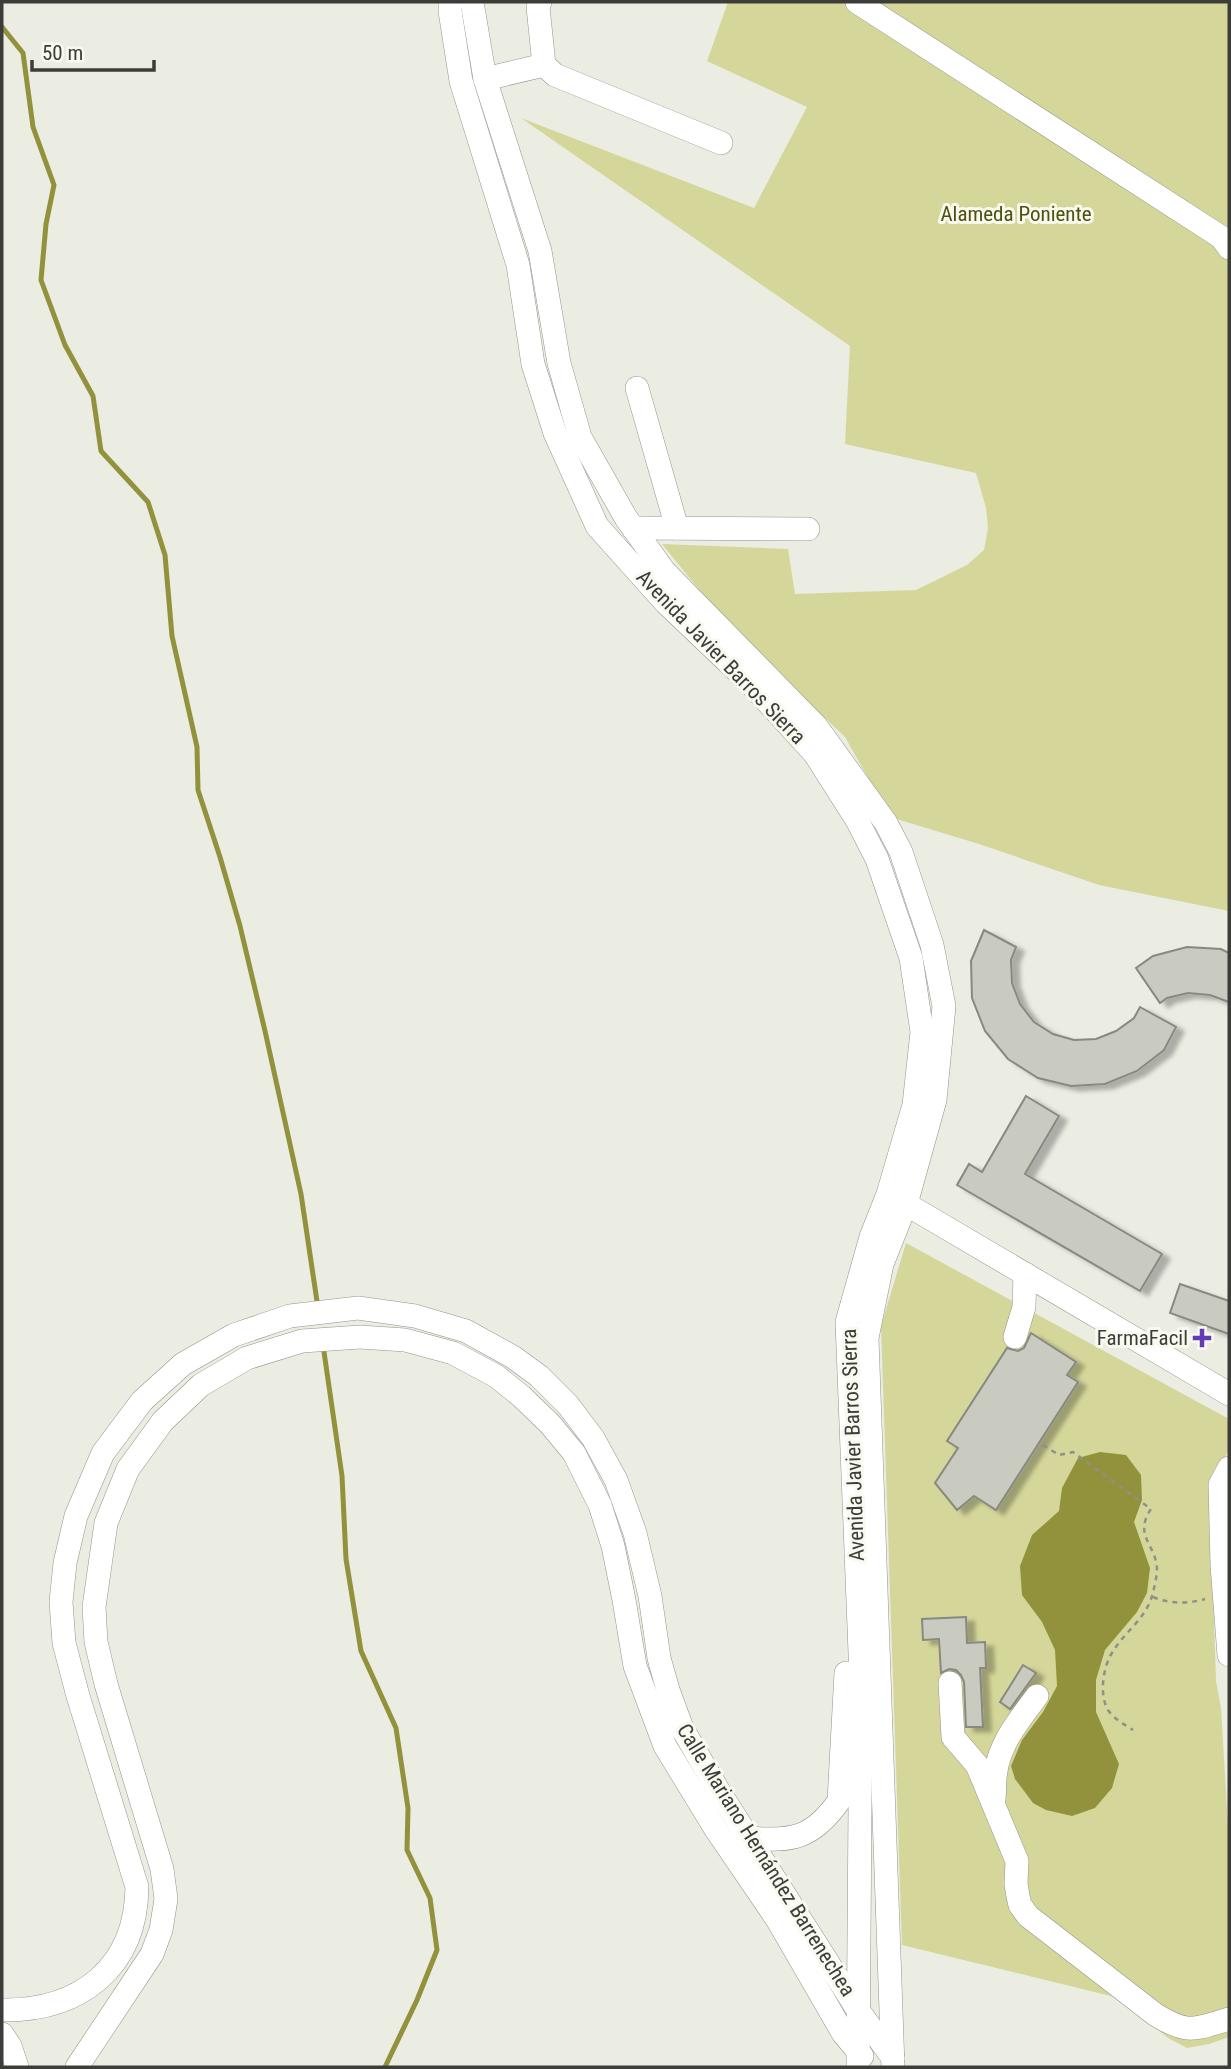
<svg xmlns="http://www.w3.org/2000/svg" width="1231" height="2069" viewBox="0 0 1231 2069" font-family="'Roboto Condensed',sans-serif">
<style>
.green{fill:#d5d79a}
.water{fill:#92923c}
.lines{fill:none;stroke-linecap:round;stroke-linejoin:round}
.stream{stroke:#92923c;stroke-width:5}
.building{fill:#c9cac0;stroke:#888980;stroke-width:2;filter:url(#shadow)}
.minor-casing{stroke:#93948b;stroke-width:24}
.path{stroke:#8f9089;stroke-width:2.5;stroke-dasharray:5 5;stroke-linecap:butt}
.minor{stroke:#fff;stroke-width:23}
.poi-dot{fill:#643bb3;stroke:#f8f9ef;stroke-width:2.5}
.labels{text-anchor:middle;stroke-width:6;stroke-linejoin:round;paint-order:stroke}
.park-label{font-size:21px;fill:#50500e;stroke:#f8f9ef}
.street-label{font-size:21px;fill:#3c3d39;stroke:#f8f9ef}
.poi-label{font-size:21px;fill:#3c3d39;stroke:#f8f9ef;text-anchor:end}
</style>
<defs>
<filter id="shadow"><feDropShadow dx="8" dy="4.5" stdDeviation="2" flood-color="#0004"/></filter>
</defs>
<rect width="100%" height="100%" fill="#ebece2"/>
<g class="green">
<path d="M 728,2 L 1229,2 L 1229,911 L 1099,885 L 979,844 L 890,817 L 845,737 L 749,645 L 705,597 L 662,544 L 788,549 L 795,594 L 916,590 L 967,565 L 984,550 L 988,528 L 986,508 L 976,473 L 845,444 L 850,346 L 521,118 L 754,208 L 807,107 L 707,61 Z"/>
<path d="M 906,1243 L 1229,1419 L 1229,1449 L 1210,1491 L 1216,1681 L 1221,1708 L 1229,1842 L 1229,2037 L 1209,2044 L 1187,2048 L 1168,2038 L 1119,1998 L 902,1945 L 881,1326 Z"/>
</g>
<path class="water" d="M 1100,1452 L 1126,1455 L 1141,1475 L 1142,1500 L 1134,1522 L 1150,1568 L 1147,1593 L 1137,1612 L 1105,1650 L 1096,1680 L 1096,1712 L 1119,1764 L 1112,1788 L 1095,1808 L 1072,1816 L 1046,1810 L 1033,1803 L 1015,1779 L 1011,1766 L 1022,1740 L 1043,1712 L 1057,1686 L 1055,1650 L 1042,1622 L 1022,1595 L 1020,1566 L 1032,1535 L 1059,1511 L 1062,1488 L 1078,1458 Z"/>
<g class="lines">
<g class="stream">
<path d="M 2,27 L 23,53 L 33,127 L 54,185 L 46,224 L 41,280 L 65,345 L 93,396 L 101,451 L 148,502 L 165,555 L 172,636 L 197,747 L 198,790 L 220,857 L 240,926 L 265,1031 L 301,1194 L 318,1308"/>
<path d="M 323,1345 L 342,1476 L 346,1559 L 361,1651 L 396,1728 L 408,1808 L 407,1850 L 430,1898 L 437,1950 L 417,2000 L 385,2067"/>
</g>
</g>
<g class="building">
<path d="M 984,930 L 1016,947 L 1011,960 L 1012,983 L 1020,1004 L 1034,1022 L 1053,1034 L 1074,1040 L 1096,1039 L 1116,1031 L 1134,1018 L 1140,1007 L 1176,1027 L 1164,1050 L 1137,1071 L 1105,1084 L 1071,1086 L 1038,1078 L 1008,1059 L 985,1031 L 972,998 L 971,961 Z"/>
<path d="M 1187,947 L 1221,949 L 1229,953 L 1229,1002 L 1210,995 L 1188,993 L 1167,998 L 1160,1003 L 1136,968 L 1153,956 Z"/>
<path d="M 1026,1096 L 1059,1116 L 1025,1174 L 1162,1254 L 1140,1291 L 957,1185 L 969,1164 L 982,1172 Z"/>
<path d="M 1180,1284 L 1229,1301 L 1229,1334 L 1170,1313 Z"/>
<path d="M 1031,1333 L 1076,1362 L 1067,1375 L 1078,1382 L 996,1510 L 974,1496 L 957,1510 L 935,1483 L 958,1448 L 947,1441 L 1007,1348 L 1018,1351 L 1024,1348 Z"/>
<path d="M 966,1617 L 967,1643 L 985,1642 L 986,1668 L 980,1668 L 983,1727 L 966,1727 L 964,1682 L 961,1675 L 956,1670 L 949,1669 L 941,1673 L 939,1639 L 923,1640 L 922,1619 Z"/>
<path d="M 1023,1665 L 1036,1673 L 1010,1709 L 1000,1702 Z"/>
</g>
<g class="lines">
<g class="minor-casing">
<g id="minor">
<path d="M 450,2 L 450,11 L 461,81 L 518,265 L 533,364 L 555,433 L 597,526 L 666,603 L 751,684 L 815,754 L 857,820 L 877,859 L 911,958 L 922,1032 L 914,1105 L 888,1194 L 871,1237 L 847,1322 L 861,1678 L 858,2067"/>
<path d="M 472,2 L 485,79 L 540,251 L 559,363 L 580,437 L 626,518 L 664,571 L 816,726 L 863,791 L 886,823 L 901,852 L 932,945 L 944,1006 L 935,1100 L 906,1204 L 882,1264 L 867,1338 L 893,2067"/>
<path d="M 540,2 L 538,7 L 544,65 L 555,75 L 721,143"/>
<path d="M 857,2 L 1221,237 L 1229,248"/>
<path d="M 485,79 L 544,65"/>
<path d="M 637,388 L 677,528"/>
<path d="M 633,528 L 808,529"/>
<path d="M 894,1197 L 1229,1394"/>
<path d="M 1015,1337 L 1024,1307 L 1025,1274"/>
<path d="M 1229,1468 L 1220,1485 L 1222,1565 L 1229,1655"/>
<path d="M 950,1683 L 953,1737 L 977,1765 L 1017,1861 L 1016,1884 L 1018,1896 L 1020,1905 L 1028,1916 L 1156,2015 C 1189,2035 1194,2029 1229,2019"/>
<path d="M 994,1799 C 995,1790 994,1780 996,1771 C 1000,1742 1021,1718 1037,1696"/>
<path d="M 749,1838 C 792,1842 813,1838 839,1801 L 846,1673"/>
<path d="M 2,2010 C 80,2011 136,1968 137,1887 L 78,1696 L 64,1643 L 61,1602 L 65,1563 L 76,1516 L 103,1453 L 142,1401 L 183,1364 L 234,1335 L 290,1316 L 358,1308 L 415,1316 L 466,1331 L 513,1357 L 539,1376 L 568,1405 L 593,1438 L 616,1480 L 635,1533 L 650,1596 L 659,1658 L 668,1690 L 682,1728 L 718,1790 L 858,2010 L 893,2058"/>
<path d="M 2,2034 L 10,2046 L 17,2067"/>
<path d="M 77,2067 L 152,1954 L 161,1930 L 166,1899 L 162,1869 L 106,1684 L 96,1642 L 94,1607 L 106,1523 L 128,1469 L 163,1421 L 201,1385 L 247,1358 L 302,1341 L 360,1337 L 405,1340 L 453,1353 L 496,1376 L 521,1396 L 550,1424 L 574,1453 L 600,1505 L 613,1546 L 624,1600 L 635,1666 L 665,1746 L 715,1828 L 777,1919 L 843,2033 L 862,2056"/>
</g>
</g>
<g class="path">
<path d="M 1043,1445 L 1059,1455 L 1073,1452 L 1151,1509 C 1133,1536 1156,1544 1157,1569 C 1157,1577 1154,1589 1152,1596 C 1145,1620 1124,1632 1112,1653 C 1103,1667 1099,1695 1108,1710 C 1115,1720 1124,1724 1133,1730"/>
<path d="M 1153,1597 C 1170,1604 1187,1604 1205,1599"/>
</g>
<use href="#minor" class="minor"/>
</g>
<path class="poi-dot" d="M1198.5 1327.5h7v7h7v7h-7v7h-7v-7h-7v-7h7z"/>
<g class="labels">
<g class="park-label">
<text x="1016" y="221">Alameda Poniente</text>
</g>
<g class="street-label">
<text transform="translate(721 657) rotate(46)" y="7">Avenida Javier Barros Sierra</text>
<text transform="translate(853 1445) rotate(-92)" y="7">Avenida Javier Barros Sierra</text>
<text transform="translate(766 1860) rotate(58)" y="7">Calle Mariano Hernández Barrenechea</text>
</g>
<g class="poi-label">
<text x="1188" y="1345">FarmaFacil</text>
</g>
</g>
<rect width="1231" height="2069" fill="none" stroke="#3c3d39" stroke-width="7"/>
<path d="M32 60v10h122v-10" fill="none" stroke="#3c3d39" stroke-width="3.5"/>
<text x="42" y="60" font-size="21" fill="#3c3d39" stroke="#f8f9ef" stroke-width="5" paint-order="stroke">50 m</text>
</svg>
